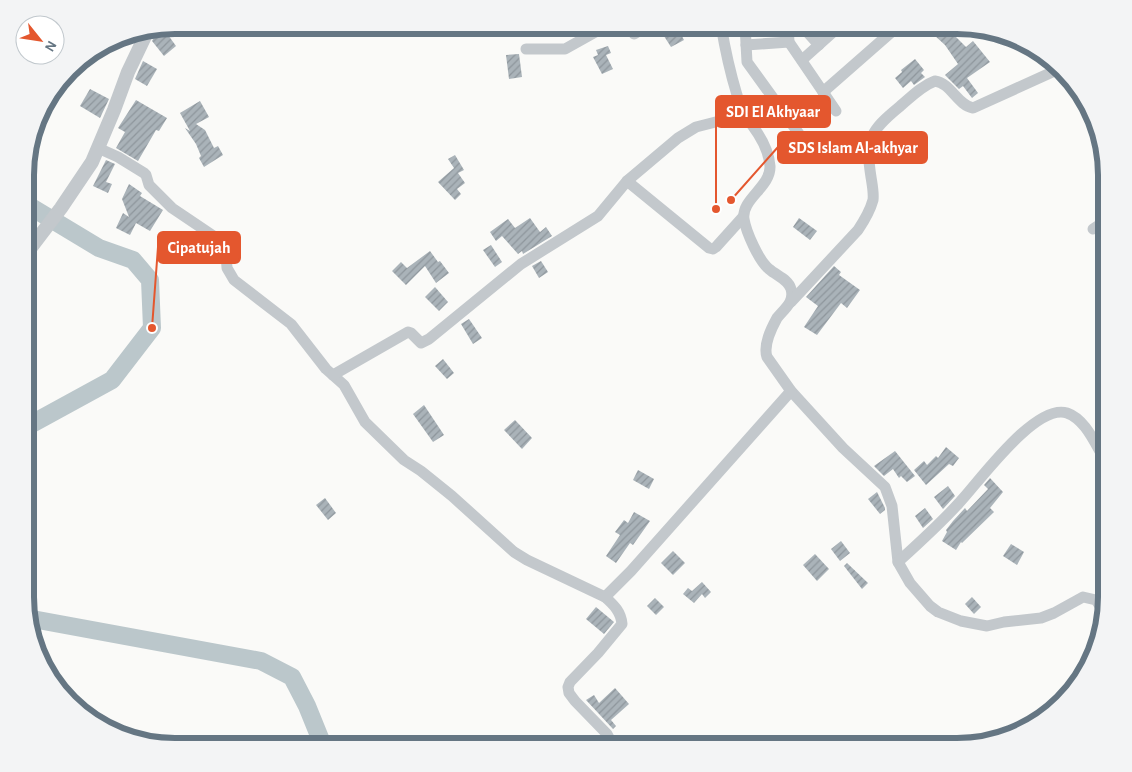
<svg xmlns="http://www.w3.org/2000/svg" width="1132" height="772" viewBox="0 0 1132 772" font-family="'Alegreya Sans',sans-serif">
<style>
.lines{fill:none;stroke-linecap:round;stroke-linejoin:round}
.river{stroke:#bbc7cb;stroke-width:18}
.building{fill:url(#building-hatch)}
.minor{stroke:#c3c8cc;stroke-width:11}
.tertiary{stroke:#c3c8cc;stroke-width:14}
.rim{fill:none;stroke:#657683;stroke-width:6}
.leader{fill:none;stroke:#e4572e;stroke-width:2}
.callout-dot{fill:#e4572e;stroke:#fff;stroke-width:2}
.callout{fill:#e4572e;stroke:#e4572e;stroke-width:2}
.callout-label{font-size:16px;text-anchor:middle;font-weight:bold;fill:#fff}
</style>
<defs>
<pattern id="building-hatch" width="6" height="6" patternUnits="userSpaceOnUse" patternTransform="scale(1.25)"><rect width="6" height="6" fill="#aab3b9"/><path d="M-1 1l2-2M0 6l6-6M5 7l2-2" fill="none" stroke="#8e969c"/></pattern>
</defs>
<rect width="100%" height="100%" fill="#fafaf8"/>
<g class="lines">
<g class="river">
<path d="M 26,204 L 99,248 L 133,260 L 150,280 L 152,328 L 112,380 L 26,427"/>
<path d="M 27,618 L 261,661 L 292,677 L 307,706 L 322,743 L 322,747"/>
</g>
</g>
<g class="building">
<path d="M 676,25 L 684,40 L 671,47 L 662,33 Z"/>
<path d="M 944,25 L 966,47 L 973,41 L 990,62 L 967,78 L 978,93 L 972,98 L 963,86 L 959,89 L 945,75 L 958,64 L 945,45 L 934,35 Z"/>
<path d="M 163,28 L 176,46 L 164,56 L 152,41 L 156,33 Z"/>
<path d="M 608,46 L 611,53 L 606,55 L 613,69 L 602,74 L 593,57 L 598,55 L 596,50 Z"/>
<path d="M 519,54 L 522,77 L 509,79 L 506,55 Z"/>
<path d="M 915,59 L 924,70 L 921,73 L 925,77 L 914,85 L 911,81 L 903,88 L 895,78 L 902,72 L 901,70 Z"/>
<path d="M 143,61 L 157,69 L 147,86 L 135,79 Z"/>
<path d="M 90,89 L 109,99 L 100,118 L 80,106 Z"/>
<path d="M 136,100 L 167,118 L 159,131 L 156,130 L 138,161 L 116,148 L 125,132 L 118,128 Z"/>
<path d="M 200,101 L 209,117 L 196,124 L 205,130 L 214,148 L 218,146 L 223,155 L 204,167 L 199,158 L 201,156 L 196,144 L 185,128 L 190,131 L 180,113 Z"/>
<path d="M 455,155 L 464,170 L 458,173 L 465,183 L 457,189 L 461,194 L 455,200 L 438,182 L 454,168 L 448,159 Z"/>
<path d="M 106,160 L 115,164 L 106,182 L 112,184 L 108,193 L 93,186 Z"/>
<path d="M 129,184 L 142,193 L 140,196 L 163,210 L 150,231 L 136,223 L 130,235 L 116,228 L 123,213 L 129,217 L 122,199 Z"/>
<path d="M 530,218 L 540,232 L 546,227 L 552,236 L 523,254 L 522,251 L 518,254 L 502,236 L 496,241 L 490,232 L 508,219 L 515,228 Z"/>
<path d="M 799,218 L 817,231 L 810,240 L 793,227 Z"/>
<path d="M 491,245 L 502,262 L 495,267 L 483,250 Z"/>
<path d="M 430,251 L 438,262 L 440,261 L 449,273 L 436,283 L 425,266 L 406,285 L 392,271 L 401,262 L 407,268 Z"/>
<path d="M 541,261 L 548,272 L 539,278 L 532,266 Z"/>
<path d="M 834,266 L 841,272 L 839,275 L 860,290 L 847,308 L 841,303 L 817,335 L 804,327 L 818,306 L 806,297 Z"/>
<path d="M 435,287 L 448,302 L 439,311 L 425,297 Z"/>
<path d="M 469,319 L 482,338 L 473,344 L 461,324 Z"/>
<path d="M 443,359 L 454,373 L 447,379 L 435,366 Z"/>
<path d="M 424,405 L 444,435 L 433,442 L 413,414 Z"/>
<path d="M 515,420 L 532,438 L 522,449 L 504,430 Z"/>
<path d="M 946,447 L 959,458 L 953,466 L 949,464 L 926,485 L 914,470 L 924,461 L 927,465 L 936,456 L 938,458 Z"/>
<path d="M 895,451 L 915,476 L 907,482 L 901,476 L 899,478 L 893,469 L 884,476 L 874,466 Z"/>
<path d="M 638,470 L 654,479 L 649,489 L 633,480 Z"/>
<path d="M 990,478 L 1003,492 L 990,508 L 994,512 L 962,543 L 961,542 L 956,550 L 942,541 L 947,532 L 946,530 L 953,521 L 965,508 L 967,511 L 988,489 L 984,485 Z"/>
<path d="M 948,486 L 955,496 L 943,509 L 934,497 Z"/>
<path d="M 877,492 L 885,508 L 885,510 L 880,514 L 868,499 Z"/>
<path d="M 325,498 L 336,513 L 328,520 L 316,505 Z"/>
<path d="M 925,508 L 933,519 L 923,528 L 915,516 Z"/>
<path d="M 634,512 L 650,521 L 633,545 L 630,543 L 616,563 L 606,556 L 620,535 L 615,532 L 624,520 L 628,523 Z"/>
<path d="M 841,541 L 850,553 L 840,561 L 831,549 Z"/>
<path d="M 1011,544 L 1024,552 L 1017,565 L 1003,556 Z"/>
<path d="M 673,551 L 685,563 L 673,575 L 661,563 Z"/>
<path d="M 815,554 L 829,569 L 817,581 L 803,565 Z"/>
<path d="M 847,563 L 868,583 L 862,589 L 844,566 Z"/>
<path d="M 702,582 L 711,592 L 705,598 L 702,594 L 694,603 L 683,594 L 688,588 L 692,591 Z"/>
<path d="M 972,597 L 981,607 L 974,614 L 965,604 Z"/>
<path d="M 655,598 L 664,607 L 656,615 L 647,606 Z"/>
<path d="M 596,607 L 614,622 L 604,634 L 586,619 Z"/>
<path d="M 615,688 L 629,704 L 611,720 L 616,726 L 613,729 L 586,700 L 594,695 L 599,703 Z"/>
</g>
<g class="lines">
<g class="minor">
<path d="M 628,25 L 634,34 L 649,25"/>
<path d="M 721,25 C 725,49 730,72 737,95 C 739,101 739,108 742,113 C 745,118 749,121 752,125 C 761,137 769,151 770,166 C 771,187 741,199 744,219 C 746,232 759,261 769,269 C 777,276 788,279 791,289 C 795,302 784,309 777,318 C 771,329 763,345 767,357 L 791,391 L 843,448 L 885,487 L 892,506 L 898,562 L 910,583 L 930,606 L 938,612 L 961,621 L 987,626 L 1004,622 L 1041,618 L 1054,613 L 1083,597 L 1096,600 L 1105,613"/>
<path d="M 745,25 L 747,62 L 815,156"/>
<path d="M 788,25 L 789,42 L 836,111"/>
<path d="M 801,25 L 819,45"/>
<path d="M 746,45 L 789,42"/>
<path d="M 526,49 L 565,49 L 608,25"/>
<path d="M 802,60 L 841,25"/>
<path d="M 823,92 L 896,28"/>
<path d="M 98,148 L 118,157 L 144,173 L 146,175 L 149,185 L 172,208 L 218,239 L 226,253 L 227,268 L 234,280 L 291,324 L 326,369 L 344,385 L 365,422 L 404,460 L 421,471 L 452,496 L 514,552 L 527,560 L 605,597"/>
<path d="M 627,181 L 709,248 L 713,249 L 716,247 L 743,217"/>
<path d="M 1093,229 L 1102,223 L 1107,217"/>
<path d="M 791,302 L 858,230 C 864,221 870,211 873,200 C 874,193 872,184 871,177 C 865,140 870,131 898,108 C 910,98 921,86 935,81 C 951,83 957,105 973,108 L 1059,69"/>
<path d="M 333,375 L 408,332 L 411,333 L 421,343 L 429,339 L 521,264 L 598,216 L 627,181 L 678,138 L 696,127 L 743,115"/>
<path d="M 898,562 C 919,543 940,524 959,503 C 979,482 1035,403 1067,413 C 1087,420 1096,447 1107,463"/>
<path d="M 614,747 L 607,734 L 575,701 L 569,693 L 568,687 L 570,682 L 598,653 L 622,624 C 621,612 614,605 605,597 L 631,571 L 791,391"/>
</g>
<path class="tertiary" d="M 26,254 L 61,208 L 92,162 L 114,110 L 128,72 L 148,30"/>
</g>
<path d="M0 0H1132V772H0ZM175 34H957A141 141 0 0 1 1098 175V597A141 141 0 0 1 957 738H175A141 141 0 0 1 34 597V175A141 141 0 0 1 175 34Z" fill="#f3f4f5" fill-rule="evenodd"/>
<path class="rim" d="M175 34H957A141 141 0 0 1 1098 175V597A141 141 0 0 1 957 738H175A141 141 0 0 1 34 597V175A141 141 0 0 1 175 34Z"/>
<path class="leader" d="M716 209L716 112M731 200L778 147M152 328L158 247"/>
<g class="callout-dot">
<circle cx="716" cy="209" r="5"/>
<circle cx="731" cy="200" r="5"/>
<circle cx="152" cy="328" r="5"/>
</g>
<g class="callout">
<rect x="716" y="96" width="114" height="31" rx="5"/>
<rect x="778" y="132" width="149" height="31" rx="5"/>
<rect x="158" y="232" width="82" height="31" rx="5"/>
</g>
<g class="callout-label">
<text x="773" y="117">SDI El Akhyaar</text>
<text x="853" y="153">SDS Islam Al-akhyar</text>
<text x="199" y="253">Cipatujah</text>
</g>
<g transform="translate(40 40) rotate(120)"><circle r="24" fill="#ffffff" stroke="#c1c8cd"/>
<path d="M0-4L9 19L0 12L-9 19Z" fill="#e4572e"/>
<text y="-8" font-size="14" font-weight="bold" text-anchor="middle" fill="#657683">N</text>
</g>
</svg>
